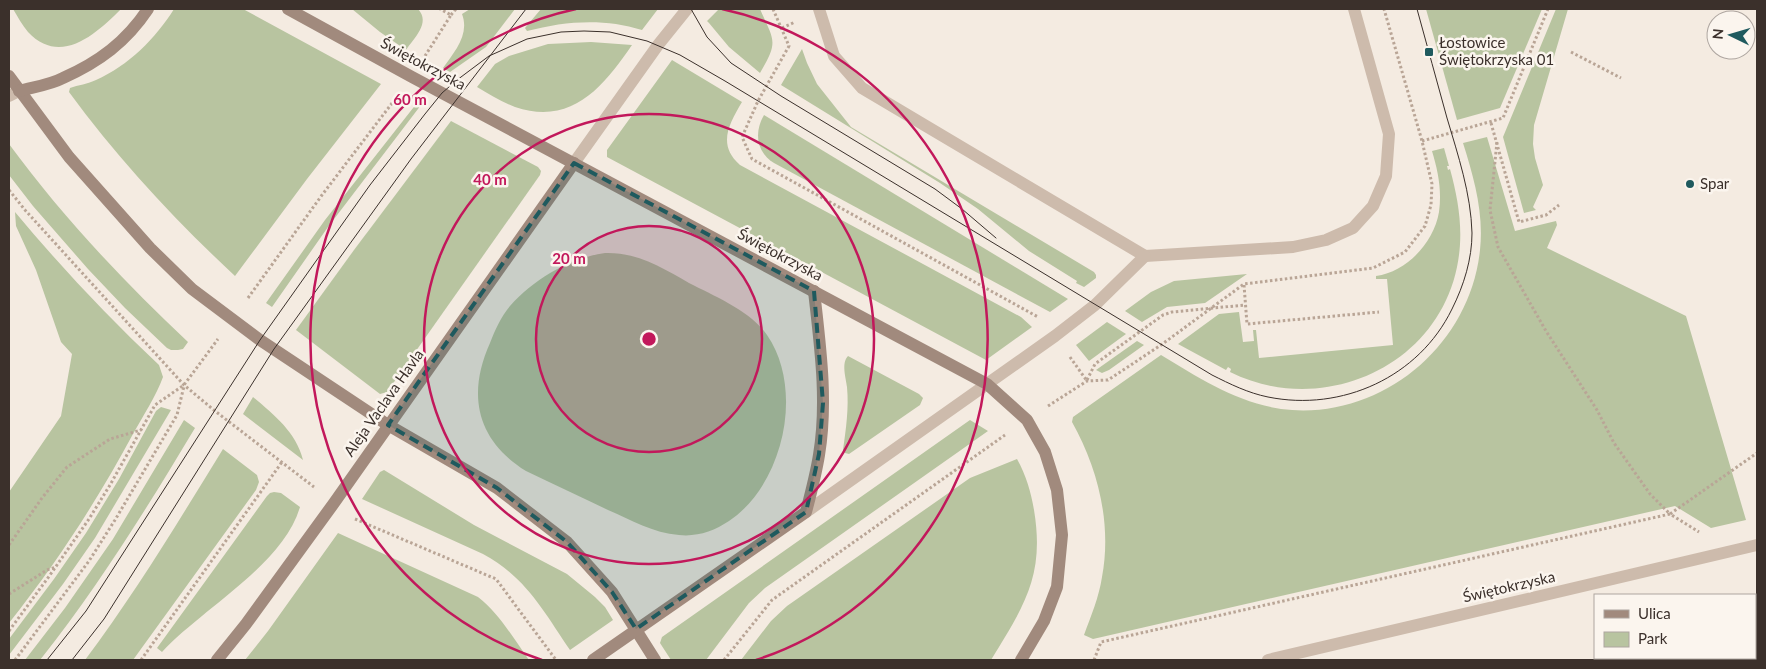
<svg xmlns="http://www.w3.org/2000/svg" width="1766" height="669" viewBox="0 0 1766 669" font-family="Lato,sans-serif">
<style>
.green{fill:#b8c4a0}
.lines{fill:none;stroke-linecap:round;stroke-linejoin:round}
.path{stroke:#b9a596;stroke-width:3;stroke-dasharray:2.5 2.5;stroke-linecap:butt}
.service{stroke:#cdbbac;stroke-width:12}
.secondary{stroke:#a18a7d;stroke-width:12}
.tram{stroke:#3b302b;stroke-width:1}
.marked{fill:#1f5a5e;fill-opacity:0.2;stroke:#1f5a5e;stroke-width:4;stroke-dasharray:10 6;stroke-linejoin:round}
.ring{fill:none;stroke:#c2185b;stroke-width:2.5}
.poi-dot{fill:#1f5a5e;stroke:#fbf5ee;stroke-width:2}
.labels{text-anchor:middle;stroke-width:5;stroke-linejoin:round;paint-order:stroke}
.poi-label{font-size:15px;fill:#3b302b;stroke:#fbf5ee;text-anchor:start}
.street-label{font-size:15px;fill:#3b302b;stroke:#fbf5ee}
.centre{fill:#c2185b;stroke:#fbf5ee;stroke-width:2.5}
.ring-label{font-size:15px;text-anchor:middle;font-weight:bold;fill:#c2185b;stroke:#fbf5ee;stroke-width:5;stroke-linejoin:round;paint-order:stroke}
</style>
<rect width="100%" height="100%" fill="#f4ebe1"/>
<g class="green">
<path d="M 13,9 L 121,9 C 97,33 61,67 28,32 C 22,25 18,17 13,9 Z"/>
<path d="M 174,9 L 243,9 L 381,84 L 307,179 L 235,276 C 175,220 118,159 69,92 L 70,88 C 78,85 88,84 96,80 C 128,66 156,38 174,9 Z"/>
<path d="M 352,9 L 418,9 C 431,23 414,38 406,50 L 380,32 Z"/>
<path d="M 470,9 L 515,9 L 486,47 L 450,72 L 443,68 C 454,52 470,35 462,14 Z"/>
<path d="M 541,9 L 658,9 L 642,30 C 604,18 565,21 527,31 L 525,28 Z"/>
<path d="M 719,9 L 760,9 C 774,41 779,41 760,73 L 729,47 L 709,23 L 707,21 Z"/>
<path d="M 1426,9 L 1542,9 L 1500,108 L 1457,120 Z"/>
<path d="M 1556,9 L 1568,9 L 1534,125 L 1533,144 L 1535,158 L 1543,185 L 1533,207 L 1536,210 L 1524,213 L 1503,137 Z"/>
<path d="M 591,42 L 632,45 C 603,87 572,126 515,107 C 502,102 489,94 477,87 L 495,64 L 509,56 L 548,44 Z"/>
<path d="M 802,49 L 807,63 L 817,84 L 851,127 L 1094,272 L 1096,275 L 1096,278 L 1084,287 L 1076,283 L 1077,281 L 1029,251 L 978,209 L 940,183 L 781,85 Z"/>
<path d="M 672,60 L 742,102 C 729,124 717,145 740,165 L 1021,317 L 1032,327 L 986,360 L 607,157 L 607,150 Z"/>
<path d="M 417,103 L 421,105 L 328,227 L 272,307 L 266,303 L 325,220 Z"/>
<path d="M 764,115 L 1068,299 L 1050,312 L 774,163 C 756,152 754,132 764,115 Z"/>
<path d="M 451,121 L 538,167 L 541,171 L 540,175 L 387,392 L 380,394 L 296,330 L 354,250 Z"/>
<path d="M 1487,137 L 1515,231 L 1556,221 L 1557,225 L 1547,248 L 1686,316 L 1746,520 L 1711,528 L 1675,506 L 1093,639 L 1084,635 C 1091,616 1099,597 1102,577 C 1112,524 1098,468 1072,422 L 1073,417 L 1161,355 C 1199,378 1236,402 1281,409 C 1379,422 1470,347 1480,250 C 1484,213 1474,178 1463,143 Z"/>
<path d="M 9,144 C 62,216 123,281 188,342 L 183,349 L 178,350 L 171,350 L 167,348 L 125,308 L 88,269 L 33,206 L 9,175 Z"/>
<path d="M 1444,148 L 1449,166 L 1447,166 L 1448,170 L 1450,169 C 1459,202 1464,233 1457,267 C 1436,369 1320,417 1230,372 L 1231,369 L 1228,367 L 1226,370 L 1178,344 L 1219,314 L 1239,312 L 1243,342 L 1254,341 L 1253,330 L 1256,330 L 1259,358 L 1393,345 L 1387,279 L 1376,279 L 1376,276 C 1407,272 1434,242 1439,212 C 1442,190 1438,171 1432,151 Z"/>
<path d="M 15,212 C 60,266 108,317 159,365 L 163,377 C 156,396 143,416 133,434 C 97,501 56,564 9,623 L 9,492 L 61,416 L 72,354 L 61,342 L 36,270 L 16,226 Z"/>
<path d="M 605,253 C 637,252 663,268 689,283 C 714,296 751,311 767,335 C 805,390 783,485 729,521 C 714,531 697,537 679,535 C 653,533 631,520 608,510 C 581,497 553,484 526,471 C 476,440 467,394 490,343 C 495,330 501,317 510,306 C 534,279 570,258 605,253 Z"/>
<path d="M 1247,274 L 1205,303 L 1167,307 L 1142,322 L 1125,311 L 1151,292 L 1174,281 Z"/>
<path d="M 1107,322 L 1126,334 L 1089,361 L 1076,345 Z"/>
<path d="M 1137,341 L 1144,345 L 1109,370 L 1102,373 L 1096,370 Z"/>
<path d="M 848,356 L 919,394 L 923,398 L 920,405 L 849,454 L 845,453 L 843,450 C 846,429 849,408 847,387 C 846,378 841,363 848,356 Z"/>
<path d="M 253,397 C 274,415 296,432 303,460 L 243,414 Z"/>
<path d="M 161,407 L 171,410 L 95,538 L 63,584 L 9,655 L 9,639 L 54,579 L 86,533 L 119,479 L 156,411 Z"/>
<path d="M 184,420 L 195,428 C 147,508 98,587 40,660 L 25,660 L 65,608 L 113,539 Z"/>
<path d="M 970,420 L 988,431 L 765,588 L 749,603 L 706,660 L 671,660 L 660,643 L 662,637 Z"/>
<path d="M 223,449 L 257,475 L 259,482 L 256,490 L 133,660 L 85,660 C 136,592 178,522 223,449 Z"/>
<path d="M 1017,459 C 1026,475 1031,492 1034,510 C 1045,576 1024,606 991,660 L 741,660 L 771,621 L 787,606 L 970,478 Z"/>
<path d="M 384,470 L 474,525 L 567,574 L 595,597 L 605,607 L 613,620 L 570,650 C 544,612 526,577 483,554 L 362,499 L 380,472 Z"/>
<path d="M 274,492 L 281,493 L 300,507 C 283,565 203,608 162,652 L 157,648 L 267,496 L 270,493 Z"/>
<path d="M 338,533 L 478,597 C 499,613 513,638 529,660 L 245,660 L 268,631 Z"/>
</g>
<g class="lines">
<g class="path">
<path d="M 773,9 L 789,46 L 758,101 L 742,137 L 752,159 L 1038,317"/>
<path d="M 451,15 L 456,9"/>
<path d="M 782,28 L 795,22"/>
<path d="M 1571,52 L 1621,78"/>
<path d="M 425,56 L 451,15 L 440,9"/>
<path d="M 1491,123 L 1519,222 L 1546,215 L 1559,205"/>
<path d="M 1422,141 L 1503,118 L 1548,9"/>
<path d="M 1497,142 L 1490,210 L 1498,247 L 1546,331 L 1597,410 L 1614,443 L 1650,494 L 1670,514 L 1757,453"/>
<path d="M 9,190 L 25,210 L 184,385 L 215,411 L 314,487"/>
<path d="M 1244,285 L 1247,324 L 1379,312"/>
<path d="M 248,298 L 322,195 L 396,98"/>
<path d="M 1070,357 L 1087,381"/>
<path d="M 1087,380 L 1095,364 L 1163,315 L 1172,312 L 1245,305"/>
<path d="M 1048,406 L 1087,381 L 1108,380 L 1161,345 L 1244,284 L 1373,268 L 1405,252 L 1425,226 L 1431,205 L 1432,184 L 1422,141 L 1384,9"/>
<path d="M 355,519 L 496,579 L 556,660"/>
<path d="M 9,545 L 42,498 L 67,467 L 110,439 L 141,430"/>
<path d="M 9,594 L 47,570 L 56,567"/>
<path d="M 9,631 L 50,575 L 89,519 L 110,485 L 155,405 L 184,385 L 218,339"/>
<path d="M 1665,658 L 1665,660"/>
<path d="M 15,660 L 89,561 L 115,520 L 177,415 L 184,386"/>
<path d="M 141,660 L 282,462"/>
<path d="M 724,660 L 772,600 L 1005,435"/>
<path d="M 1094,660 L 1101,642 L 1670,514 L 1699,532"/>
</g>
<g class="service">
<path d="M 819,9 L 834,56 L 862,88 L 1145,256 L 1293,247 L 1326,240 L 1353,228 L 1373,206 L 1386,176 L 1389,134 L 1354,9"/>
<path d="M 9,96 L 19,91"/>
<path d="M 574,163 L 658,45 L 687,9"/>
<path d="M 806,512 L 1055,336 L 1095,305 L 1145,256"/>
<path d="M 1268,660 L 1757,545"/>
</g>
<g class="secondary">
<path d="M 288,9 L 412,77 L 987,384 L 1027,420 L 1045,452 L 1057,490 L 1062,535 L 1057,587 L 1044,621 L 1021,660"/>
<path d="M 9,76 L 69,157 L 150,248 L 192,289 L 260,340 L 388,425 L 497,488 L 567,542 L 612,592 L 655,660"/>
<path d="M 19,91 C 33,87 50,85 63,78 C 99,62 126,42 148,9"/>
<path d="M 217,660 L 246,624 L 334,503 L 574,163"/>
<path d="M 593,660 L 806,512 C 811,493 816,474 819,455 C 828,401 820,345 814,291"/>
</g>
<g class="tram">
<path d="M 691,9 L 707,37 L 731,63 L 781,96 L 935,189 L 962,209 L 996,238"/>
<path d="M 47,660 L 86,611 L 260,340 L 370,185 L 425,114 L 442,93 L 457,80 L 489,56 L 527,39 L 561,32 L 584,31 L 610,32 L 647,41 L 680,55 L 725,81 L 1212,375 C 1230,384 1248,393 1268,397 C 1342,412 1419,377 1452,309 C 1464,285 1472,259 1472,233 C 1471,194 1458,155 1447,118 C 1437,82 1427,45 1417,9"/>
<path d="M 72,660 L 104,619 L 274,349 L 411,159 L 526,9"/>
</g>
</g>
<path class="marked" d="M 574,163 L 814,291 L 823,403 L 819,454 L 806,512 L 636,629 L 612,592 L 567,542 L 497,488 L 388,425 Z"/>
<circle cx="649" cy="339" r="113" fill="#c2185b" fill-opacity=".12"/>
<g class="ring">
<circle cx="649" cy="339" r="113"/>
<circle cx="649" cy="339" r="225"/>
<path d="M542 660A338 338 0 0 1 576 9M722 9A338 338 0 0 1 756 660"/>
</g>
<g class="poi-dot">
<rect x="1424" y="47" width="10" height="10" rx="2.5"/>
<circle cx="1690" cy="184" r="5"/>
</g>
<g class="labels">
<g class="poi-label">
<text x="1439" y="48">Łostowice<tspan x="1439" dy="17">Świętokrzyska 01</tspan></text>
<text x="1700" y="189">Spar</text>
</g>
<g class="street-label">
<text transform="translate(423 64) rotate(28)" y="5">Świętokrzyska</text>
<text transform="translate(780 255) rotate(28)" y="5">Świętokrzyska</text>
<text transform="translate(384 403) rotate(-55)" y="5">Aleja Vaclava Havla</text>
<text transform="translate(1509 587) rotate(-13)" y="5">Świętokrzyska</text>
</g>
</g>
<circle cx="649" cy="339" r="8" class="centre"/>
<g class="ring-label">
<text x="410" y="105">60 m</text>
<text x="490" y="185">40 m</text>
<text x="569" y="264">20 m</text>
</g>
<rect width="1766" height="669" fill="none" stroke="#3b302b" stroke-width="20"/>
<rect x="1594" y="594" width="162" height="65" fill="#fbf5ee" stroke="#aea6a0"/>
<rect x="1604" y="610" width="25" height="8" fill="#a18a7d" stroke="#aea6a0"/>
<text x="1638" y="619" font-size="15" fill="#3b302b">Ulica</text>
<rect x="1604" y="632" width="25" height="15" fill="#b8c4a0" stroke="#aea6a0"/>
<text x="1638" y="644" font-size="15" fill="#3b302b">Park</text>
<g transform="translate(1731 35) rotate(275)"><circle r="24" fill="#fbf5ee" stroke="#aea6a0"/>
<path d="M0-4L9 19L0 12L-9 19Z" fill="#1f5a5e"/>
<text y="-8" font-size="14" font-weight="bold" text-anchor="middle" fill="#3b302b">N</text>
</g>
</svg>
